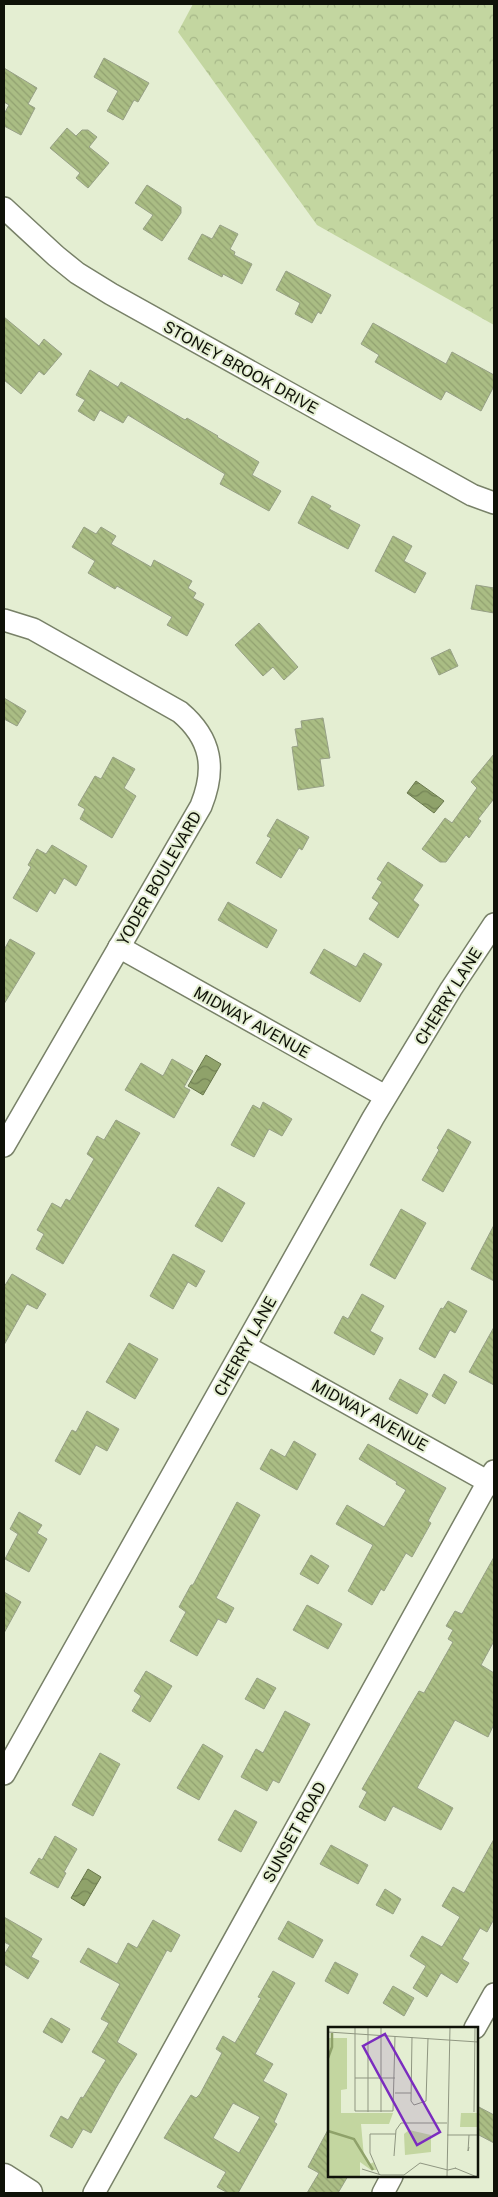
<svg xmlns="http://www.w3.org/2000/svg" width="498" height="2197" viewBox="0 0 498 2197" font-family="'Public Sans',sans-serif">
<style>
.forest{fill:url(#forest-crowns)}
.water{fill:url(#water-waves);stroke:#69774d}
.building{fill:url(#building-back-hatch);stroke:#97a086;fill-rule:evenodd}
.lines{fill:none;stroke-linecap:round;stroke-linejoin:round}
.minor-casing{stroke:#788168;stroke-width:24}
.tertiary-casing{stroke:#788168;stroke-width:29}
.minor{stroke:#fff;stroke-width:21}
.tertiary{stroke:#fff;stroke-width:26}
.labels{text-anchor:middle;stroke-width:4;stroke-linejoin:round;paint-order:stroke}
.street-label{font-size:16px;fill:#0f1208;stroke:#e4eed2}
.inset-river{fill:none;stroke:#8fa26a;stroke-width:2.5}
.inset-road{fill:none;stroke:#8f9681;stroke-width:1}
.view{fill:#7b2cbf;fill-opacity:0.15;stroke:#7b2cbf;stroke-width:2.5}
.inset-edge{fill:none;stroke:#0f1208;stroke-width:2.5}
</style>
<defs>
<pattern id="forest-crowns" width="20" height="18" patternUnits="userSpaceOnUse" patternTransform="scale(1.25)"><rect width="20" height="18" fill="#c3d6a0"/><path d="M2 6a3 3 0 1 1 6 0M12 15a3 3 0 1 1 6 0" fill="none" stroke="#a6b788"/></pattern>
<pattern id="water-waves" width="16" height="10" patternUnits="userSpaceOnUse" patternTransform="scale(1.25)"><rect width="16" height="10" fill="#8fa26a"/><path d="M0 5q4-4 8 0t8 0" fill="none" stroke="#738355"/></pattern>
<pattern id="building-back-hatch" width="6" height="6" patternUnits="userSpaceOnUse" patternTransform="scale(1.25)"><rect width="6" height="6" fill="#aabd84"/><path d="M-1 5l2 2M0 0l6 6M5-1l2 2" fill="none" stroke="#91a170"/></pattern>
</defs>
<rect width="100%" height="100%" fill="#e4eed2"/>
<path class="forest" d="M 193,4 L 494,4 L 494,325 L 317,225 L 178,32 Z"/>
<g class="water">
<path d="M 416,781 L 444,801 L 434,813 L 407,793 Z"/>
<path d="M 206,1055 L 221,1064 L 203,1095 L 188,1086 Z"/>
<path d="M 88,1869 L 101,1877 L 84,1906 L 71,1898 Z"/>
</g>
<g class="building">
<path d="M 104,58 L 149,83 L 138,102 L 134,100 L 123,120 L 107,111 L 118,91 L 94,77 Z"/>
<path d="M 4,68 L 37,88 L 28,104 L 35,108 L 21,135 L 4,126 L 4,114 L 9,105 L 4,102 Z"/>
<path d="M 67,128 L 76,136 L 82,130 L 88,130 L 97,137 L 89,147 L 109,163 L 88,188 L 76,178 L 80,173 L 50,148 Z"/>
<path d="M 147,185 L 181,207 L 181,213 L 162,241 L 143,229 L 153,215 L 135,203 Z"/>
<path d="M 220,225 L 238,234 L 230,249 L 235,252 L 234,255 L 252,264 L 242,284 L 223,274 L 222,277 L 188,259 L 202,234 L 212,239 Z"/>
<path d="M 286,271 L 331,295 L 321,314 L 318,312 L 312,323 L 295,314 L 300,303 L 276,290 Z"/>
<path d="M 4,317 L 39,346 L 44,339 L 62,354 L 44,375 L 39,371 L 21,394 L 4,380 Z"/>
<path d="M 373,323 L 446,364 L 452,352 L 494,375 L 494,386 L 481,411 L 446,391 L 441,400 L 375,362 L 379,355 L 361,344 Z"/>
<path d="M 90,370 L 118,387 L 121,382 L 185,420 L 187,418 L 218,436 L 217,437 L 259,462 L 252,475 L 281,491 L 269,511 L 220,484 L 225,474 L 128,415 L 123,423 L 100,410 L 94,421 L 78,411 L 85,400 L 76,395 Z"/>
<path d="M 312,496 L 331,506 L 329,509 L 360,525 L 348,549 L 298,523 Z"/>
<path d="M 84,527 L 96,534 L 101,527 L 116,536 L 111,544 L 151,567 L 154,560 L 192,581 L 188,588 L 196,593 L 193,598 L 204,604 L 187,636 L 167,625 L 172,617 L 117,586 L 115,589 L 88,573 L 95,561 L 72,547 Z"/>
<path d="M 393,536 L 412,546 L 404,561 L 426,573 L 415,593 L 375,571 Z"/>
<path d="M 476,585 L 494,588 L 494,613 L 471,609 Z"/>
<path d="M 259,623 L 298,667 L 284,680 L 273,667 L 263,676 L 235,645 Z"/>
<path d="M 450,649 L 458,666 L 439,675 L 431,658 Z"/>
<path d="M 4,698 L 26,711 L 17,726 L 4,719 Z"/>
<path d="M 323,718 L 330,758 L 320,759 L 324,786 L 298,790 L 292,747 L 298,746 L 295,729 L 302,728 L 301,721 Z"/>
<path d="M 494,754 L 494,801 L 493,800 L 478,819 L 481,821 L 469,838 L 466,835 L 446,862 L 440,862 L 422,849 L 445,818 L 452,823 L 477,788 L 471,782 Z"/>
<path d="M 113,757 L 135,769 L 124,788 L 136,796 L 112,838 L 80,819 L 85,809 L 78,805 L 95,776 L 101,779 Z"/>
<path d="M 277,819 L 309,837 L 302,850 L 299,848 L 281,878 L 256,863 L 271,838 L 267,836 Z"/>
<path d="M 52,845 L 87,866 L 76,886 L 64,878 L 55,894 L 50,890 L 37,912 L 13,898 L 31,867 L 28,865 L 37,849 L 46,854 Z"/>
<path d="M 388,862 L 423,885 L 413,900 L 419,905 L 398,938 L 369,919 L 379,903 L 372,898 L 382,882 L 377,879 Z"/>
<path d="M 228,902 L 277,930 L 267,948 L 218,920 Z"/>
<path d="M 10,939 L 35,953 L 4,1004 L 4,950 Z"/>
<path d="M 324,949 L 356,967 L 364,953 L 382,964 L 360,1002 L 310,973 Z"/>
<path d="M 172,1059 L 193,1071 L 184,1087 L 190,1090 L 174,1118 L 125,1090 L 141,1063 L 163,1076 Z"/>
<path d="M 263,1102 L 292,1119 L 282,1136 L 269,1129 L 254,1157 L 231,1145 L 253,1105 L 260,1109 Z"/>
<path d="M 116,1120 L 140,1133 L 63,1264 L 36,1249 L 44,1234 L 37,1230 L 52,1203 L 61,1208 L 66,1199 L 70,1201 L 94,1159 L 87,1154 L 97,1136 L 104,1140 Z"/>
<path d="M 448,1129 L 471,1142 L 443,1192 L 422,1180 L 439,1150 L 437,1148 Z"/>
<path d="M 218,1187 L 245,1203 L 222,1242 L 195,1226 Z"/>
<path d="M 401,1209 L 426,1223 L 395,1279 L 370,1265 Z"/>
<path d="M 494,1225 L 494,1281 L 471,1269 Z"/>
<path d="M 173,1254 L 205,1271 L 196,1287 L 188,1282 L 173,1309 L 150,1296 Z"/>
<path d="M 12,1274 L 46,1294 L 37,1309 L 27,1304 L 4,1345 L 4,1287 Z"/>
<path d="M 362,1294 L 384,1306 L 370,1331 L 383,1338 L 374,1355 L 334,1333 L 343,1316 L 348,1319 Z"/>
<path d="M 448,1301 L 467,1311 L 455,1333 L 450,1330 L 435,1358 L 419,1349 L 441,1308 L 443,1309 Z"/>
<path d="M 494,1327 L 494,1385 L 469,1372 Z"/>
<path d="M 129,1343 L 158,1359 L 135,1399 L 106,1382 Z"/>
<path d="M 444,1374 L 457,1382 L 445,1404 L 432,1396 Z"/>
<path d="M 400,1379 L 428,1394 L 417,1414 L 389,1399 Z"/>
<path d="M 87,1411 L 119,1429 L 107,1451 L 96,1445 L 80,1475 L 55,1461 L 72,1430 L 76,1432 Z"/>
<path d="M 294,1441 L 316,1454 L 297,1490 L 260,1469 L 271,1449 L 285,1457 Z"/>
<path d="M 368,1444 L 446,1488 L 428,1521 L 431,1523 L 412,1557 L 406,1553 L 384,1591 L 381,1589 L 372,1605 L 348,1591 L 373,1545 L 336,1524 L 347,1505 L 384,1527 L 406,1490 L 396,1484 L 397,1482 L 359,1459 Z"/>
<path d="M 237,1502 L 260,1515 L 216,1598 L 234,1608 L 226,1623 L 218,1619 L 197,1656 L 170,1641 L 186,1612 L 179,1607 L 191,1585 L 193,1585 Z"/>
<path d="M 19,1512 L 42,1525 L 37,1533 L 47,1539 L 29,1572 L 5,1559 L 18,1534 L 10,1529 Z"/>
<path d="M 311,1555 L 329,1566 L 318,1584 L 300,1574 Z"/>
<path d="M 494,1557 L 494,1641 L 481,1665 L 494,1673 L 494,1724 L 488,1737 L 455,1720 L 417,1788 L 453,1808 L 441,1830 L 393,1806 L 385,1821 L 359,1807 L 367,1792 L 362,1789 L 406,1713 L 419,1691 L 424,1693 L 453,1642 L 448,1639 L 453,1630 L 446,1626 L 455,1611 L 462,1614 Z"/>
<path d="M 4,1592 L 21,1602 L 4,1633 Z"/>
<path d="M 307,1605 L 342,1624 L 328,1649 L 293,1630 Z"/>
<path d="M 146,1671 L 172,1686 L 150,1722 L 132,1711 L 141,1696 L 134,1691 Z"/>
<path d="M 257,1678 L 276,1688 L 264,1709 L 245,1699 Z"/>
<path d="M 285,1711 L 310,1724 L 279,1783 L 273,1780 L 267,1791 L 241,1777 L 256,1749 L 263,1753 Z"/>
<path d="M 203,1744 L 223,1756 L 199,1800 L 177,1788 Z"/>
<path d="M 100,1753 L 120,1764 L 93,1816 L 72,1805 Z"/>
<path d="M 235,1810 L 257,1822 L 241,1852 L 218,1840 Z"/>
<path d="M 55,1836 L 77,1849 L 64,1872 L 66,1873 L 58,1888 L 30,1873 L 39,1858 L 42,1860 Z"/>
<path d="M 494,1839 L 494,1919 L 487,1932 L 480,1928 L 462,1959 L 469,1963 L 457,1983 L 441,1973 L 427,1997 L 413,1988 L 426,1966 L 410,1956 L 422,1936 L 442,1947 L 460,1917 L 442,1906 L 453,1887 L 464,1893 Z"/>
<path d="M 331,1845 L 368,1865 L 358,1884 L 320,1864 Z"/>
<path d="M 385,1889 L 401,1899 L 393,1914 L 376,1905 Z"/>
<path d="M 4,1917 L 42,1939 L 31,1957 L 39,1961 L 28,1979 L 4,1964 L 4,1955 L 10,1945 L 4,1942 Z"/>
<path d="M 153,1920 L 180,1935 L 171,1952 L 167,1950 L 117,2042 L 137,2054 L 117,2086 L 91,2133 L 83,2129 L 72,2148 L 50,2136 L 61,2116 L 68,2120 L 81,2097 L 83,2098 L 106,2060 L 92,2052 L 109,2023 L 101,2019 L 120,1984 L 80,1962 L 88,1948 L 117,1964 L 128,1943 L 137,1948 Z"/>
<path d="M 288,1921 L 323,1940 L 313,1958 L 278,1939 Z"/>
<path d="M 335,1962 L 358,1974 L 348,1994 L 325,1981 Z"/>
<path d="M 273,1971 L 295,1983 L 255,2054 L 273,2064 L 263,2081 L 287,2094 L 274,2122 L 277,2124 L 238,2193 L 228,2193 L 217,2187 L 226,2172 L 164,2138 L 191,2095 L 196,2098 L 200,2094 L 222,2053 L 216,2049 L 223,2036 L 235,2043 L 261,1998 L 258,1997 ZM 233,2103 L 260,2117 L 239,2153 L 213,2138 Z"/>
<path d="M 393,1986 L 414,1998 L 404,2016 L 383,2003 Z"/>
<path d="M 51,2018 L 70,2029 L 62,2043 L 43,2032 Z"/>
<path d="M 477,2106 L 494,2115 L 494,2143 L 477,2134 Z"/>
<path d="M 329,2128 L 329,2176 L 348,2176 L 338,2193 L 307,2193 L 319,2173 L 308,2167 Z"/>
</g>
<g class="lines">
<g class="minor-casing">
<g id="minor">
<path d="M 4,208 L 56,256 L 77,273 L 111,294 L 472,495 L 494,503"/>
<path d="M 4,620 L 33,629 L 180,712 C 212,739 216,769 201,806 L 4,1146"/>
<path d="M 119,947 L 385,1096"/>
<path d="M 245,1346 L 494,1485"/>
<path d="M 4,1774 L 373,1118 L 451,989 L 494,924"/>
<path d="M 475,2028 L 494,1994"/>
<path d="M 94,2193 L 494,1471"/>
<path d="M 383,2193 L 392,2176"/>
</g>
</g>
<g class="tertiary-casing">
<path id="tertiary" d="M 4,2177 L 29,2193"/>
</g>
<use href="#minor" class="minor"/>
<use href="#tertiary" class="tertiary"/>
</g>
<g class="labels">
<g class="street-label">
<text transform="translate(241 367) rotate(29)" y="6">STONEY BROOK DRIVE</text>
<text transform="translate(159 878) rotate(-60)" y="6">YODER BOULEVARD</text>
<text transform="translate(448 996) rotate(-58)" y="6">CHERRY LANE</text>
<text transform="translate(252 1022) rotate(29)" y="6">MIDWAY AVENUE</text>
<text transform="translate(245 1346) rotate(-61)" y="6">CHERRY LANE</text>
<text transform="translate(370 1415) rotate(29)" y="6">MIDWAY AVENUE</text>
<text transform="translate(294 1832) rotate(-61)" y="6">SUNSET ROAD</text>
</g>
</g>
<g transform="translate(328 2027)">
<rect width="150" height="150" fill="#e4eed2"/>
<path d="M 0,11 L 19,11 L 19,62 L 13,63 L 13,86 L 65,86 L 61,97 L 33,97 L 36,130 L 42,137 L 46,135 L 49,143 L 43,143 L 32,135 L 32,150 L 0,150 ZM 133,86 L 150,86 L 150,100 L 132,100 ZM 81,103 L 103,108 L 103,125 L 77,128 L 76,107 Z" fill="#c3d6a0"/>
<path class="inset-river" d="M 0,31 L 4,20 L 4,6M 0,104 L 26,112 L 45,143"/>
<path class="inset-road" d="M 0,5 L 150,15M 84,10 L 83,74 L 86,78 L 98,74 L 100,11M 27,51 L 67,51M 67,66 L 83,66M 27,84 L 65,84 L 67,9M 27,84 L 27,0M 40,85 L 40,0M 53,85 L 53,0M 146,85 L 147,0M 119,108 L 150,108M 141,120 L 140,124 L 141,108M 66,129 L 68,103 L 73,96 L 119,96M 127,141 L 149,150M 34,142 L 53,148 L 76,148 L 92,136 L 120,143 L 128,141M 51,147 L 42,126 L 42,107 L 68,107M 119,150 L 122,0"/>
<path class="view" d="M 57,7 L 112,105 L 89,118 L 35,19 Z"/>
<rect width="150" height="150" class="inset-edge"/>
</g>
<rect width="498" height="2197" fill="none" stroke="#0f1208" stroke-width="10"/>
</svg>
